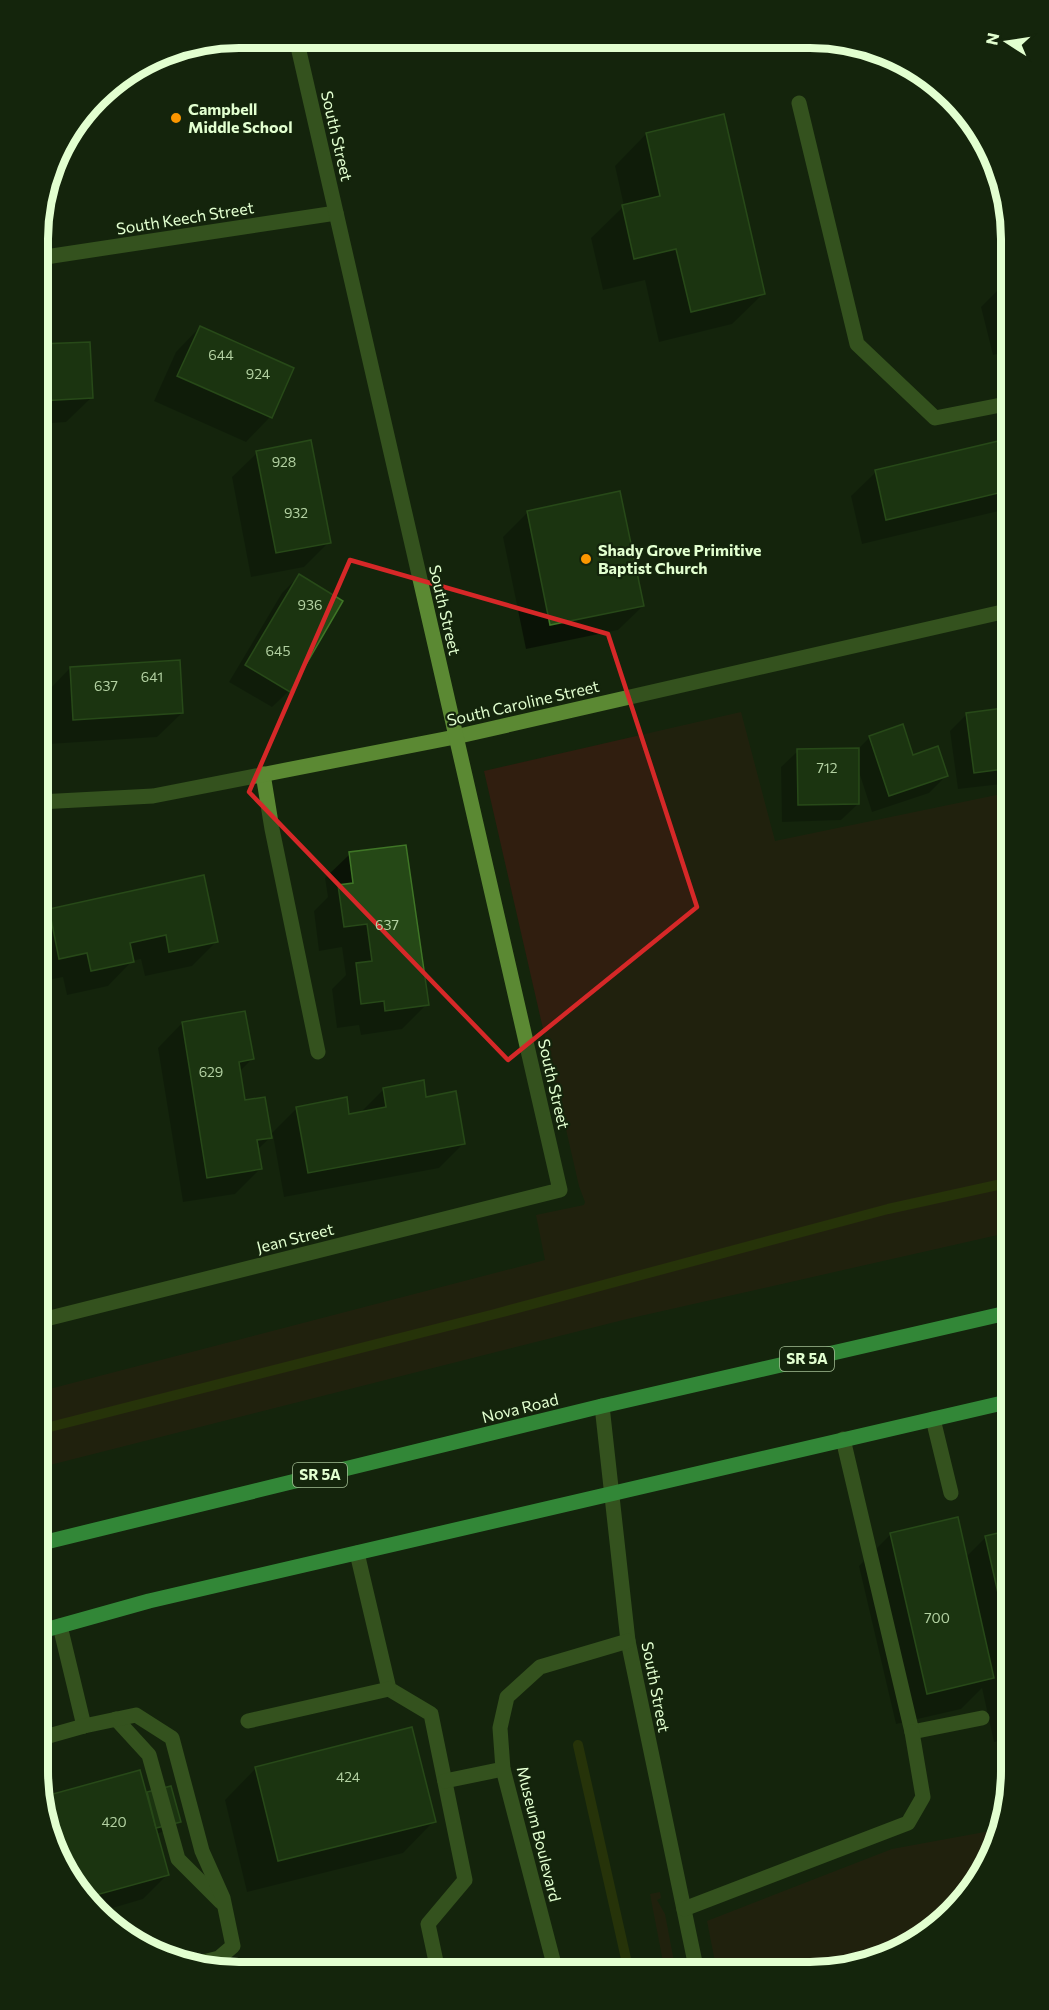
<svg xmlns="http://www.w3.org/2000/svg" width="1049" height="2010" viewBox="0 0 1049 2010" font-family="Commissioner,sans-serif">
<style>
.green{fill:#301e0f}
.shadow{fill:#0007}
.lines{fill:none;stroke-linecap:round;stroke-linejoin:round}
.stream{stroke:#3d4505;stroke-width:10}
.building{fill:#254816;stroke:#3f7626;stroke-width:1.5}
.minor{stroke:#5b8933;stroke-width:15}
.major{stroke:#57ff6c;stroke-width:15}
.marked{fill:none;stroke:#d62828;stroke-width:4.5;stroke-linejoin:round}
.poi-dot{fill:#fb9600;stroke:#14250c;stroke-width:2}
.labels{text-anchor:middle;stroke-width:4.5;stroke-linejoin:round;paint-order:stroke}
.number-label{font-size:14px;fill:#b3d1a2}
.shield{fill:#14250c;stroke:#a4be95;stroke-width:1.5}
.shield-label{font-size:15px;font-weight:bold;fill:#e2ffd0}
.poi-label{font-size:16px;font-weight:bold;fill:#e2ffd0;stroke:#14250c;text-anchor:start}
.street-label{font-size:16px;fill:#e2ffd0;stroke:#14250c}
.rim{fill:none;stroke:#e2ffd0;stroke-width:8}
</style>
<rect width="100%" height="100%" fill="#14250c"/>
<g class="green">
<path d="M 741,712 L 775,841 L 1011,792 L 1011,1232 L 627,1319 L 38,1468 L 38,1392 L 545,1260 L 536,1215 L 584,1205 L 585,1202 L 579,1186 L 484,771 Z"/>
<path d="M 1001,1829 L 996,1848 L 970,1894 L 922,1938 L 875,1962 L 810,1972 L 717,1972 L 707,1921 L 892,1849 Z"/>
<path d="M 660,1892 L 661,1898 L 657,1900 L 665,1914 L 676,1972 L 665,1972 L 650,1894 Z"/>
</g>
<g class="shadow">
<path d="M 646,134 L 764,293 L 732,324 L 659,342 L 645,280 L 603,290 L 591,238 L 624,206 L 615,166 Z"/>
<path d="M 1011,287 L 1011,351 L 993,355 L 981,307 L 998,290 Z"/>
<path d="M 200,327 L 270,417 L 246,442 L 154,401 L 176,352 Z"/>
<path d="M 39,345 L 91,398 L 66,422 L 39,424 Z"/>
<path d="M 1011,439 L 1011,508 L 862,544 L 851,496 L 876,472 Z"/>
<path d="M 257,453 L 329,542 L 304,567 L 251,577 L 232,477 Z"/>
<path d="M 528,512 L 643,606 L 618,630 L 526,649 L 503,537 Z"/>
<path d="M 299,576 L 289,691 L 272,707 L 229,682 L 282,593 Z"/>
<path d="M 70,668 L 182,713 L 157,737 L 49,744 L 46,693 Z"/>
<path d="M 1011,708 L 1011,774 L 1002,784 L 958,789 L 950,731 L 967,714 Z"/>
<path d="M 870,737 L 912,757 L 946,776 L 929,793 L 872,812 L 858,769 L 858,804 L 841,820 L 782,822 L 781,767 L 798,751 L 857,750 Z"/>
<path d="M 350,854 L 427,1004 L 402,1029 L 361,1035 L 359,1025 L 337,1028 L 332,989 L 346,975 L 342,947 L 319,951 L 314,911 L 328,897 L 325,878 Z"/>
<path d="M 50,910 L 216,942 L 192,966 L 145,976 L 141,959 L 132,961 L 108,986 L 67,995 L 63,977 L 38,982 L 38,921 Z"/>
<path d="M 182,1023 L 252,1059 L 239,1072 L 244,1102 L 270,1135 L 297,1108 L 348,1115 L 360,1113 L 384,1089 L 425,1098 L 464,1143 L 439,1168 L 284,1197 L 273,1135 L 257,1150 L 260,1169 L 235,1194 L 183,1202 L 158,1048 Z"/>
<path d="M 1011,1531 L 1011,1738 L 994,1742 L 982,1688 L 961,1709 L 896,1724 L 859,1566 L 891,1534 L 965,1558 L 986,1537 Z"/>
<path d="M 256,1768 L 434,1821 L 403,1853 L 247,1892 L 225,1800 Z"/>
<path d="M 139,1772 L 146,1796 L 147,1794 L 179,1821 L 171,1829 L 156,1834 L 167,1875 L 143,1899 L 99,1912 L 48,1836 L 42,1798 Z"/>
</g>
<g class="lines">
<g class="stream">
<path d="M 38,1430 L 495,1314 L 888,1209 L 1011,1182"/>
<path d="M 578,1745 L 629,1972"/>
</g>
</g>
<g class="building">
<path d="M 724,114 L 765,294 L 691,312 L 676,249 L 634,259 L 622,205 L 660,196 L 646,133 Z"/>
<path d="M 1011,285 L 1011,339 L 1009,340 L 998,288 Z"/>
<path d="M 200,326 L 294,368 L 272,418 L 177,376 Z"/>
<path d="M 90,342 L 93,398 L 39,401 L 39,344 Z"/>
<path d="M 1011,438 L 1011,490 L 886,520 L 875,470 Z"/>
<path d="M 311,440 L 331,543 L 276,553 L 256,451 Z"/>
<path d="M 620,491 L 644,606 L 550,625 L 527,511 Z"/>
<path d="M 299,574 L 343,601 L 290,692 L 245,665 Z"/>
<path d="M 180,660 L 183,713 L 73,720 L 70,667 Z"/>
<path d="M 1011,707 L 1011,768 L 974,773 L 966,713 Z"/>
<path d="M 903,724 L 913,755 L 938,746 L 948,776 L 889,796 L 869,736 Z"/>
<path d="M 859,748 L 859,804 L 798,805 L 797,749 Z"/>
<path d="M 406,845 L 429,1005 L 385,1011 L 384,1001 L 361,1004 L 356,963 L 372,961 L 367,924 L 344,927 L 338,885 L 353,883 L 349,852 Z"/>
<path d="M 204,875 L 218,942 L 169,952 L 166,935 L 130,943 L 134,962 L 91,971 L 87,953 L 59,959 L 49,909 Z"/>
<path d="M 245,1011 L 254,1059 L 239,1062 L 245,1100 L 265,1097 L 272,1138 L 257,1140 L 262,1169 L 207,1178 L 182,1022 Z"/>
<path d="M 424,1080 L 426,1097 L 456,1091 L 465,1144 L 308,1173 L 296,1107 L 347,1097 L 349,1114 L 386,1107 L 383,1088 Z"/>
<path d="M 958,1517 L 994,1678 L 927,1694 L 890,1533 Z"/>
<path d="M 1011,1530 L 1011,1650 L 985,1536 Z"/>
<path d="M 412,1727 L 436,1822 L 278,1861 L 255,1767 Z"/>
<path d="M 140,1770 L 169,1875 L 89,1897 L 52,1842 L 42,1797 Z"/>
<path d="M 171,1786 L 181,1822 L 156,1828 L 147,1792 Z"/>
</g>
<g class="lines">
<g class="minor">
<path d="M 799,103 L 857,344 L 935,418 L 1011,403"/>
<path d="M 39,258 L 336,213"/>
<path d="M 263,774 L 272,829 L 318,1052"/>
<path d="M 39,802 L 153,796 L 455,737 L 1011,610"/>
<path d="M 38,1321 L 560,1190 L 296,38"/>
<path d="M 602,1406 L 628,1641 L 697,1972"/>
<path d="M 933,1419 L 951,1493"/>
<path d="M 843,1439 L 912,1732 L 982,1718"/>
<path d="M 357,1553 L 389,1689 L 431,1714 L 465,1880 L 428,1924 L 438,1971"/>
<path d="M 60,1626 L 84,1726"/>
<path d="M 116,1719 L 149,1755 L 178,1859 L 221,1902"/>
<path d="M 248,1721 L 389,1689"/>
<path d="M 38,1739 L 84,1726 L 136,1715 L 172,1738 L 202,1851 L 223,1898 L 233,1946 L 219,1958 L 191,1965"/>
<path d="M 445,1781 L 503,1769"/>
<path d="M 684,1909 L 908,1823 L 923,1797 L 912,1732"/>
<path d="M 556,1972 L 503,1769 L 500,1728 L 507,1697 L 540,1667 L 628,1641"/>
</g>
<g class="major">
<path d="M 38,1544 L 602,1406 L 1011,1312"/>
<path d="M 38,1632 L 149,1601 L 1011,1401"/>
</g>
</g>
<path d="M0 0H1049V2010H0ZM 350,560 L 608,634 L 697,907 L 508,1060 L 249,792 Z" fill="#14250c" fill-opacity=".55" fill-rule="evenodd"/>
<path class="marked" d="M 350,560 L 608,634 L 697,907 L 508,1060 L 249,792 Z"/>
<g class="poi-dot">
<circle cx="176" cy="118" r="6"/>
<circle cx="586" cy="559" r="6"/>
</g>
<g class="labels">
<g class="number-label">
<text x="221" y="360">644</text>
<text x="258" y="379">924</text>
<text x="284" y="467">928</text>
<text x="296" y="518">932</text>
<text x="310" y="610">936</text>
<text x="278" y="656">645</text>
<text x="152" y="682">641</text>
<text x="106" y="691">637</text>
<text x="827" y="773">712</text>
<text x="387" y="930">637</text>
<text x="211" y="1077">629</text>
<text x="937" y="1623">700</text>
<text x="348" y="1782">424</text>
<text x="114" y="1827">420</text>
</g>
<g class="shield">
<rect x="780" y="1347" width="54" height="24" rx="4.5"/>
<rect x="293" y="1463" width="54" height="24" rx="4.5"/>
</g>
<g class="shield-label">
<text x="807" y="1364">SR 5A</text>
<text x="320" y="1480">SR 5A</text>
</g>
<g class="poi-label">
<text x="188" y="115">Campbell<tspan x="188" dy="18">Middle School</tspan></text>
<text x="598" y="556">Shady Grove Primitive<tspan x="598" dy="18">Baptist Church</tspan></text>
</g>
<g class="street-label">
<text transform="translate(337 136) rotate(77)" y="6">South Street</text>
<text transform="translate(185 218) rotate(-9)" y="6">South Keech Street</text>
<text transform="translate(445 610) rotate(77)" y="6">South Street</text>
<text transform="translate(523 703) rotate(-13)" y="6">South Caroline Street</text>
<text transform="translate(554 1084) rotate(77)" y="6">South Street</text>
<text transform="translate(295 1238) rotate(-14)" y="6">Jean Street</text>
<text transform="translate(520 1408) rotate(-14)" y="6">Nova Road</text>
<text transform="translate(656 1687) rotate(79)" y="6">South Street</text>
<text transform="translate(539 1834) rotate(76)" y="6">Museum Boulevard</text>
</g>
</g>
<path d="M0 0H1049V2010H0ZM239 48H810A191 191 0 0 1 1001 239V1771A191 191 0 0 1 810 1962H239A191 191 0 0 1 48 1771V239A191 191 0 0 1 239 48Z" fill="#14250c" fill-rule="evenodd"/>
<path class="rim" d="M239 48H810A191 191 0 0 1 1001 239V1771A191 191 0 0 1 810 1962H239A191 191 0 0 1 48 1771V239A191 191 0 0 1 239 48Z"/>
<g transform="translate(1007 42) rotate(282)" stroke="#14250c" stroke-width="4.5" paint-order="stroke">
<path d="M0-4.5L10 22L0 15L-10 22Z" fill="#e2ffd0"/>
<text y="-9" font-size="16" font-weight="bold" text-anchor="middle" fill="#e2ffd0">N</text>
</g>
</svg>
